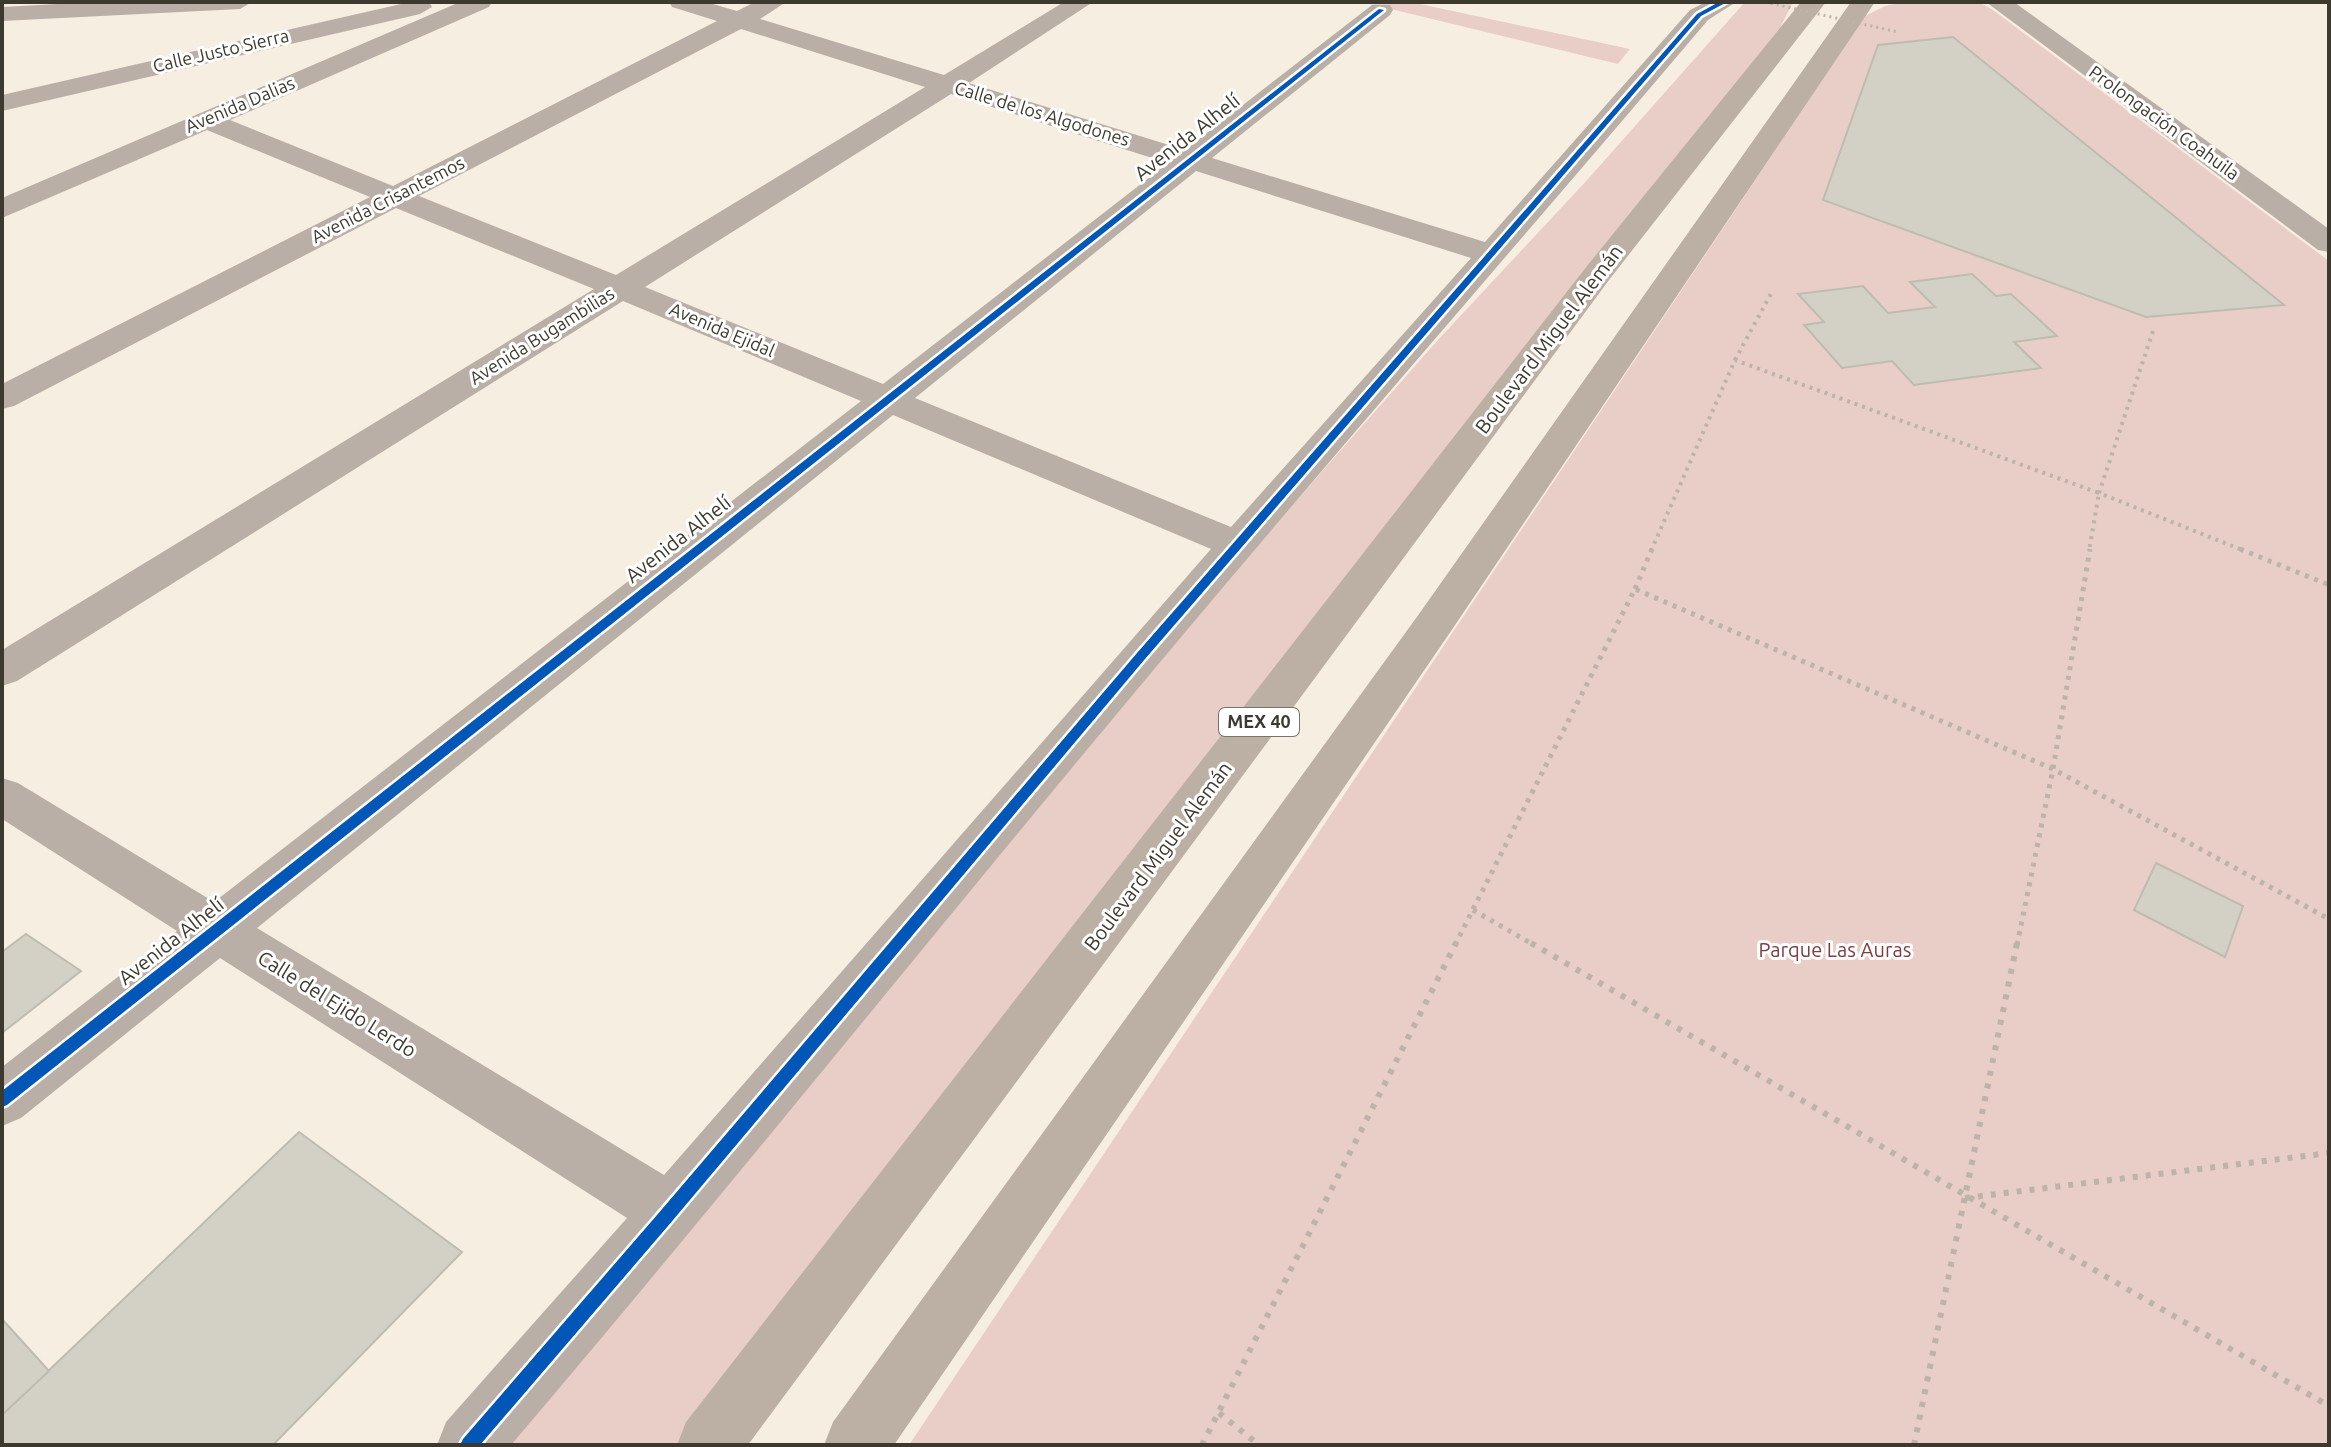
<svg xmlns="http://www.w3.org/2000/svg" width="2331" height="1447" viewBox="0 0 2331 1447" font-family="Ubuntu,sans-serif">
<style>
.green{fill:#e9cec8}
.building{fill:#d3d1c6;stroke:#bebcb0;stroke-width:2}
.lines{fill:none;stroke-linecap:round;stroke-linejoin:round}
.path-far2{stroke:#bcb3aa;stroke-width:4;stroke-dasharray:3 5;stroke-linecap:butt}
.path-far1{stroke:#bcb3aa;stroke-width:5;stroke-dasharray:4 6;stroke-linecap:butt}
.path{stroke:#bcb3aa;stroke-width:6;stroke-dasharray:5 8;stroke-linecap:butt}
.street{fill:#baafa6;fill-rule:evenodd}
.primary{fill:#bcb0a4;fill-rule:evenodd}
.path-bridge{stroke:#bcb3aa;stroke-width:3;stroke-dasharray:2 4;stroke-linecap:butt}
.cycleway-casing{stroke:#fff;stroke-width:5}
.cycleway{fill:#0057b8;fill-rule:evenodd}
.labels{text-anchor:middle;stroke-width:6;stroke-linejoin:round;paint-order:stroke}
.far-street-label{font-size:18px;fill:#3e392e;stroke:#fff}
.shield{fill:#fff;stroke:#78746d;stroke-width:2}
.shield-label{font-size:18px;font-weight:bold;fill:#3e392e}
.street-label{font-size:20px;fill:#3e392e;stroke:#fff}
.park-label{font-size:20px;fill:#7f3c41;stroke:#fff}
</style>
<rect width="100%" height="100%" fill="#f6eee0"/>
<g class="green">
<path d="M 1362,2 L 1411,2 L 1630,49 L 1618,64 Z"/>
<path d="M 1745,2 L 1793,2 L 1771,46 L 692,1445 L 477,1445 L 1252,551 L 1437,341 L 1588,179 Z"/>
<path d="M 1906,2 L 1979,2 L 1993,10 L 2329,261 L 2329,1445 L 909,1445 L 1865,16 L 1885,6 Z"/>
</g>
<g class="building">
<path d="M 1953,37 L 2284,305 L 2146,317 L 1823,200 L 1878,45 Z"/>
<path d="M 1972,274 L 1996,296 L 2011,294 L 2057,336 L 2014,342 L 2041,368 L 1914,385 L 1892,361 L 1842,368 L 1804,325 L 1824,322 L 1798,294 L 1863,286 L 1888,313 L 1935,307 L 1910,282 Z"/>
<path d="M 2156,863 L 2243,906 L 2225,957 L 2134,910 Z"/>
<path d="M 26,934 L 81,971 L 2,1033 L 2,952 Z"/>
<path d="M 299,1132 L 462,1252 L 273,1445 L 2,1445 L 2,1415 Z"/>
<path d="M 2,1319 L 49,1371 L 2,1415 Z"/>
</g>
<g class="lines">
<g class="path-far2">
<path d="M 2153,331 L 2099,493 L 2245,551"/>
<path d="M 1735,360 L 1773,290"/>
<path d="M 1651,551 L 1735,360 L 2099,493 L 2089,551"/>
</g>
<g class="path-far1">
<path d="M 2240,549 L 2329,585"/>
<path d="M 1635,589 L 1652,549"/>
<path d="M 1473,910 L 1534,945"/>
<path d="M 1455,945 L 1635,589 L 2053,769 L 2329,919"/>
<path d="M 2017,945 L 2053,769 L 2090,549"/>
</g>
<g class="path">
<path d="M 1531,943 L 2329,1406"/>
<path d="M 1965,1198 L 2329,1153"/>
<path d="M 1219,1413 L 1259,1445"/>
<path d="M 1202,1445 L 1456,943"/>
<path d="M 1914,1445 L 2017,943"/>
</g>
<g class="street">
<path d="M 95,2 L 252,2 L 240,9 L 2,21 L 2,7 Z"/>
<path d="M 410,2 L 429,2 L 432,7 L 420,14 L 2,111 L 2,95 Z"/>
<path d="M 460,2 L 492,2 L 489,7 L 230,120 L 393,186 L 717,21 L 672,7 L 669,2 L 706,2 L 737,11 L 755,2 L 786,2 L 760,19 L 944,75 L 1064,2 L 1093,2 L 969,83 L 1185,150 L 1372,5 L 1390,5 L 1393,10 L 1390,15 L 1212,158 L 1485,242 L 1690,10 L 1706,2 L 1736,2 L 1708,20 C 1524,237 1339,448 1156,667 C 939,926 729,1189 511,1445 L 437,1445 L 446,1422 L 627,1218 L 220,958 L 21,1118 L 2,1126 L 2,1067 L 177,931 L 2,819 L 2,778 L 18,783 L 214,902 L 861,401 L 623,301 L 17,681 L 2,686 L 2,650 L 594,289 L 396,208 L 14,406 L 2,409 L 2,384 L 370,197 L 207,130 L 2,218 L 2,198 ZM 741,29 L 925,87 L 616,275 L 419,196 ZM 951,94 L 1168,163 L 883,384 L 645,287 ZM 1196,171 L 1471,258 L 1231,527 L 915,398 ZM 893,415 L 1211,549 L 664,1175 L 257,928 Z"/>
<path d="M 1986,2 L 2014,2 L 2329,229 L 2329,252 L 2318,250 Z"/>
</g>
<g class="primary">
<path d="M 1801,2 L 1826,2 L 1609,280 L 748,1445 L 677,1445 L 686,1422 L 1587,266 Z"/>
<path d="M 1851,2 L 1875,2 L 1449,634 L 894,1445 L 824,1445 L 833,1422 L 1419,614 Z"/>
</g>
<path class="path-bridge" d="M 1765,2 L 1898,32"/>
<g class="cycleway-casing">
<g id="cycleway">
<path d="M 1719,2 L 1727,2 L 1701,16 L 1145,659 L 668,1226 L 480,1445 L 460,1445 L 463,1439 L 657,1215 L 1137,653 L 1697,14 Z"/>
<path d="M 1379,9 L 1384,10 L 7,1105 L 2,1107 L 2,1091 Z"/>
</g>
</g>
<use href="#cycleway" class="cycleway"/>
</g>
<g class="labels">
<g class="far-street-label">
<text transform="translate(221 51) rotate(-13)" y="6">Calle Justo Sierra</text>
<text transform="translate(240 105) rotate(-23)" y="6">Avenida Dalias</text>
<text transform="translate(1042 114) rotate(17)" y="6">Calle de los Algodones</text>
<text transform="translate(2164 123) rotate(36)" y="6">Prolongación Coahuila</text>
<text transform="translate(388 200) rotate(-27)" y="6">Avenida Crisantemos</text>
<text transform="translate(722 330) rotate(23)" y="6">Avenida Ejidal</text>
<text transform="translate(542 336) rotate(-32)" y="6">Avenida Bugambilias</text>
</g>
<rect class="shield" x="1219" y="708" width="80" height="28" rx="6"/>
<g class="shield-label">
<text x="1259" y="728">MEX 40</text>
</g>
<g class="street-label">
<text transform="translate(1187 137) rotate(-38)" y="7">Avenida Alhelí</text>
<text transform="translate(1549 339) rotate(-53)" y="7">Boulevard Miguel Alemán</text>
<text transform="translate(678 539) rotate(-38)" y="7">Avenida Alhelí</text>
<text transform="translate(1158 856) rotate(-53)" y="7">Boulevard Miguel Alemán</text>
<text transform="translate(171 941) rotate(-38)" y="7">Avenida Alhelí</text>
<text transform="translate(337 1004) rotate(32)" y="7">Calle del Ejido Lerdo</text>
</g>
<g class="park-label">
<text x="1835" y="957">Parque Las Auras</text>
</g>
</g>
<rect width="2331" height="1447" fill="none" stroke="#3e392e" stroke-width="8"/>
</svg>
